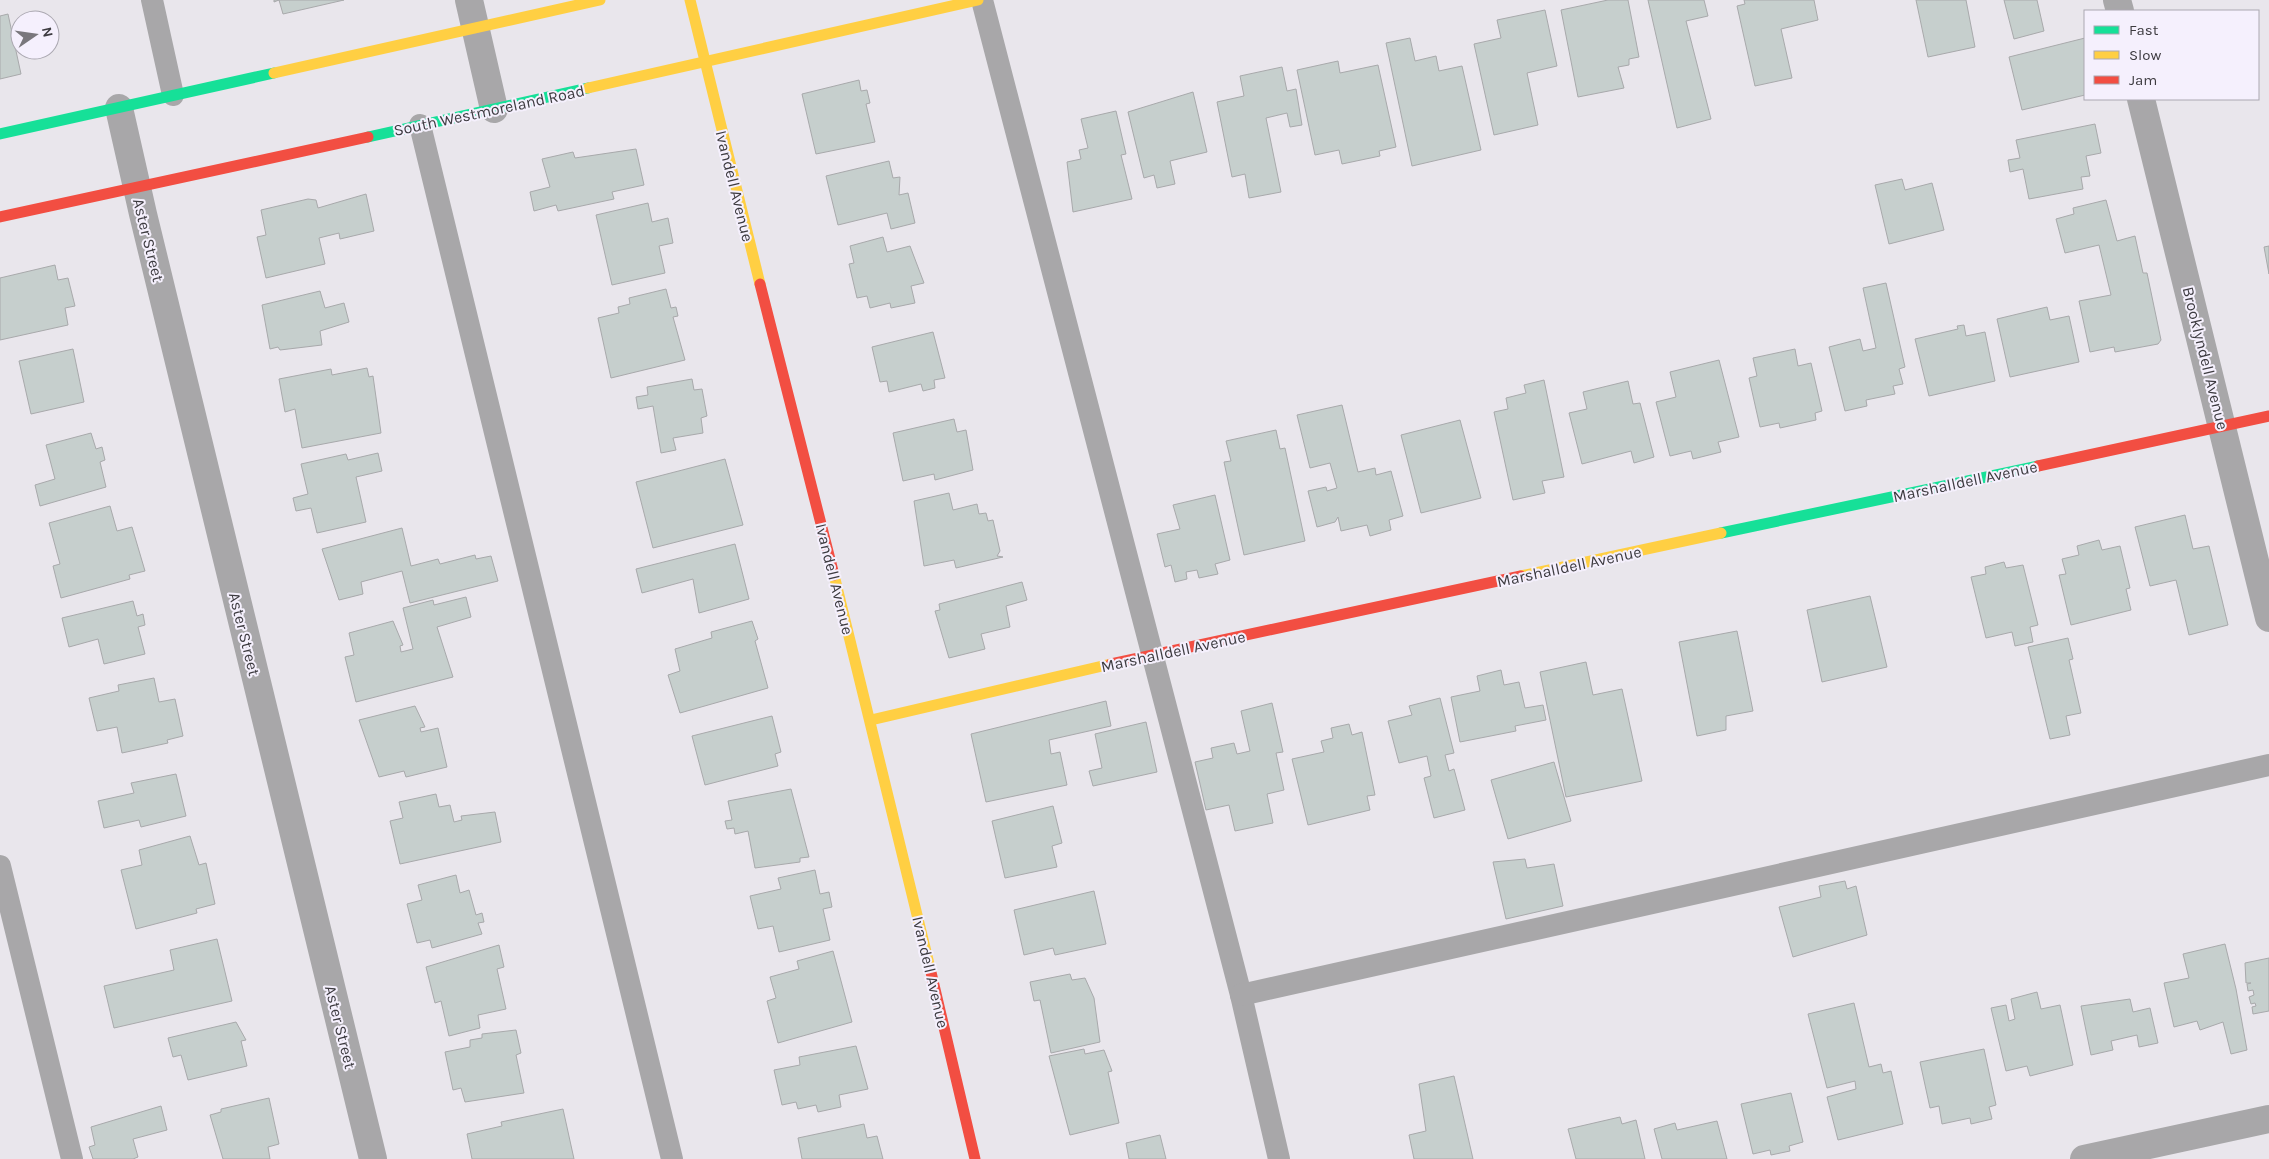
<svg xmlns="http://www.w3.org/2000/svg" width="2269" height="1159" viewBox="0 0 2269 1159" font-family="Karla,sans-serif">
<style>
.building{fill:#c6cfcd;stroke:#a8a9ab}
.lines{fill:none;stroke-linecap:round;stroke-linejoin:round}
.lane{stroke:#a8a7a9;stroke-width:22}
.street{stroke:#a8a7a9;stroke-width:28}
.fast{stroke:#16e098;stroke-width:11}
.slow{stroke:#ffcf43;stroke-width:11}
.jam{stroke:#f24e42;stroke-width:11}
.labels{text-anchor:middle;stroke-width:4;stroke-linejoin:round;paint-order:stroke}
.street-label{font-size:16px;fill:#3d3b40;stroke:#f5f0fd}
</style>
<rect width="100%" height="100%" fill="#e9e6ec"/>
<g class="building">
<path d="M 274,0 L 344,0 L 283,14 L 279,0 L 274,2 Z"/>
<path d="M 1608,0 L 1628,0 L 1639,57 L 1629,59 L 1629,65 L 1618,67 L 1624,88 L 1578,97 L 1561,10 Z"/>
<path d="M 1648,0 L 1704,0 L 1708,16 L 1686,21 L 1711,119 L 1677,128 Z"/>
<path d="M 1744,0 L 1814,0 L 1818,20 L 1781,29 L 1792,78 L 1755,86 L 1737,6 L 1745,4 Z"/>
<path d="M 1916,0 L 1966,0 L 1975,47 L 1928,57 Z"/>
<path d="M 2004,0 L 2037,0 L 2044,31 L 2014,39 Z"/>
<path d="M 1545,10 L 1557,66 L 1527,73 L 1538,125 L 1494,135 L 1474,44 L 1501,38 L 1497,20 Z"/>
<path d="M 8,14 L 21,74 L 0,79 L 0,16 Z"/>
<path d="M 1410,38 L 1415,61 L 1436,56 L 1439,71 L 1462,66 L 1481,150 L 1412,166 L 1386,43 Z"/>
<path d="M 2085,38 L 2085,95 L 2022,110 L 2009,57 Z"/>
<path d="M 1338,61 L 1340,73 L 1378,65 L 1396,147 L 1379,151 L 1380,156 L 1342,164 L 1339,150 L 1315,155 L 1297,70 Z"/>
<path d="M 1282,67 L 1287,91 L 1296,89 L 1302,125 L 1290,127 L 1287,113 L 1266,118 L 1281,192 L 1249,198 L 1245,174 L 1232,177 L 1217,102 L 1244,96 L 1240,76 Z"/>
<path d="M 859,80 L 861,91 L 867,90 L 870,103 L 866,104 L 875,142 L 816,154 L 802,94 Z"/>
<path d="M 1193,92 L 1207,152 L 1170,161 L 1175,184 L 1157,188 L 1154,175 L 1144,178 L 1128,112 Z"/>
<path d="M 1116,111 L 1126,154 L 1121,155 L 1132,199 L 1073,212 L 1067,162 L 1081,159 L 1079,150 L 1088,148 L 1081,119 Z"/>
<path d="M 2095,124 L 2101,153 L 2086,156 L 2090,176 L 2081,177 L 2083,189 L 2029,199 L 2023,169 L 2010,172 L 2008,160 L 2020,158 L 2016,140 Z"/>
<path d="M 636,149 L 644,185 L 612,192 L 614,199 L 558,211 L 556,205 L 534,211 L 530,192 L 550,187 L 542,159 L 573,152 L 575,158 Z"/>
<path d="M 889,161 L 893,178 L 900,177 L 899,195 L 908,193 L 915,223 L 891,229 L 887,213 L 838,225 L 826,176 Z"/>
<path d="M 1902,179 L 1905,190 L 1932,183 L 1944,230 L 1889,244 L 1875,185 Z"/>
<path d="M 366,194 L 374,231 L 340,239 L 339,233 L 319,238 L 325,264 L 266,278 L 257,237 L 266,235 L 261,210 L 308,199 L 316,200 L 318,208 Z"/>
<path d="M 2106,200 L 2117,241 L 2135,236 L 2143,273 L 2147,273 L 2161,340 L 2158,344 L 2115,352 L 2114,347 L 2090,352 L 2079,301 L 2111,295 L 2099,245 L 2065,253 L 2056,219 L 2074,214 L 2073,208 Z"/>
<path d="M 648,203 L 652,222 L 668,218 L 673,243 L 659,246 L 665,273 L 612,285 L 596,215 Z"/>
<path d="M 883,237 L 887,252 L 910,246 L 924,283 L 911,286 L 915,303 L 891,308 L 890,303 L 870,308 L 867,296 L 857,298 L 849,264 L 854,263 L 850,246 Z"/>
<path d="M 2269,246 L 2269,274 L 2264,247 Z"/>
<path d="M 55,265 L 58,280 L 68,278 L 75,306 L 65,308 L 68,325 L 0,340 L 0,278 Z"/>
<path d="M 1886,283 L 1905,367 L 1899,369 L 1903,384 L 1893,386 L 1895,394 L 1866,400 L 1867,406 L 1845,411 L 1829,347 L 1860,339 L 1863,351 L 1876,348 L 1863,288 Z"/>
<path d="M 666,289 L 671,308 L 676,307 L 678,316 L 673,317 L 685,360 L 611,378 L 598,318 L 619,313 L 618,307 L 630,304 L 629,298 Z"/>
<path d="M 320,291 L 325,308 L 344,303 L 349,322 L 320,331 L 322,345 L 280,350 L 278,347 L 270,349 L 262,305 Z"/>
<path d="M 2047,307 L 2050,320 L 2069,316 L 2079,362 L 2010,377 L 1997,319 Z"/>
<path d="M 1964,325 L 1966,336 L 1985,332 L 1995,381 L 1929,396 L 1915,339 L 1958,329 L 1957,326 Z"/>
<path d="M 933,332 L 945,378 L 934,380 L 935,388 L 923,391 L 921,384 L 889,392 L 887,381 L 880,382 L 872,347 Z"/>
<path d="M 73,349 L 84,402 L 31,414 L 19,361 Z"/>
<path d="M 1795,349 L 1798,366 L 1811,363 L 1822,411 L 1815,413 L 1816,420 L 1780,428 L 1779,423 L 1760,427 L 1749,378 L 1757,376 L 1753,358 Z"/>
<path d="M 1719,360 L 1739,437 L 1718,442 L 1721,452 L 1693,459 L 1691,451 L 1670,456 L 1656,402 L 1676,397 L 1670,372 Z"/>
<path d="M 367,368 L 369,377 L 373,376 L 381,433 L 302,448 L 295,409 L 285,412 L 279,379 L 331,369 L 332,375 Z"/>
<path d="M 692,379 L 694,390 L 702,389 L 707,416 L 701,418 L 703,433 L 673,438 L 676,450 L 661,453 L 653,406 L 638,409 L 636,397 L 648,395 L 647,387 Z"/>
<path d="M 1544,380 L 1564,477 L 1542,481 L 1545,493 L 1513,500 L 1494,412 L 1508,409 L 1506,398 L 1526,393 L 1524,385 Z"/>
<path d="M 1628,381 L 1633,404 L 1640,403 L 1654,457 L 1634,463 L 1631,451 L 1582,464 L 1569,413 L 1587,409 L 1583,392 Z"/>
<path d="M 1342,405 L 1358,472 L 1375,468 L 1376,475 L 1391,471 L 1403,516 L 1389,520 L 1391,530 L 1370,536 L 1367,525 L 1341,531 L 1338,517 L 1335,522 L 1317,527 L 1308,491 L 1326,487 L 1327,491 L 1337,488 L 1330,463 L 1310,468 L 1297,415 Z"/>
<path d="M 954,419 L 957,432 L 966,430 L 973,470 L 935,480 L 934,474 L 903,481 L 893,433 Z"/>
<path d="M 1460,420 L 1481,498 L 1421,513 L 1401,435 Z"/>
<path d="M 1276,430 L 1280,449 L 1285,448 L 1305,541 L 1244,555 L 1224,462 L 1231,461 L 1226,441 Z"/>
<path d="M 91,433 L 96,449 L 102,447 L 105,460 L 100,462 L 106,487 L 40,506 L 35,485 L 55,479 L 46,445 Z"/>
<path d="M 378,453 L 382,471 L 356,477 L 366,522 L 317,533 L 311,508 L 296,511 L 293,498 L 308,494 L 301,464 L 346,454 L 348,460 Z"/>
<path d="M 725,459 L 743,525 L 653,548 L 636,482 Z"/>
<path d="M 949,493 L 953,510 L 977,504 L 979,514 L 986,513 L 988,521 L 993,520 L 1000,551 L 997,556 L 1003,557 L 956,568 L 954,560 L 924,566 L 914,501 Z"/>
<path d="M 1215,495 L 1230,560 L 1215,564 L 1218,574 L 1199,578 L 1197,570 L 1186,572 L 1187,579 L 1175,582 L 1171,565 L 1165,567 L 1157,534 L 1180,529 L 1173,505 Z"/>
<path d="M 110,506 L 117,531 L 132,527 L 145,571 L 129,575 L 130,579 L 61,598 L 53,566 L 60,564 L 49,523 Z"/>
<path d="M 2185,515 L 2193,549 L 2209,546 L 2228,625 L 2189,635 L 2176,580 L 2150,586 L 2135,527 Z"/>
<path d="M 402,528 L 411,566 L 438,559 L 440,564 L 475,555 L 476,559 L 491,556 L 498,581 L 410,603 L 402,571 L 361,582 L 363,594 L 339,600 L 322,549 Z"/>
<path d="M 2099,540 L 2102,550 L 2120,546 L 2130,588 L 2126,589 L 2131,610 L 2071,625 L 2059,575 L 2066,574 L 2062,559 L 2079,555 L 2077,546 Z"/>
<path d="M 735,544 L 749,599 L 699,613 L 693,579 L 642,593 L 636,569 Z"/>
<path d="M 2004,562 L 2006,568 L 2023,565 L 2038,625 L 2030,627 L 2033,642 L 2015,646 L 2012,632 L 1986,638 L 1971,577 L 1986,574 L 1985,567 Z"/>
<path d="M 1022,582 L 1027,600 L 1006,606 L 1010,627 L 981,634 L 985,649 L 949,658 L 935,611 L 940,610 L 939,604 Z"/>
<path d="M 1870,596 L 1887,667 L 1822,682 L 1807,610 Z"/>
<path d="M 466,597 L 471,617 L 437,627 L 453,677 L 356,702 L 345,657 L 354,655 L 349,633 L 393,621 L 403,645 L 400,646 L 401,652 L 413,649 L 403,608 L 433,600 L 434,605 Z"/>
<path d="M 133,601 L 137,616 L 143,614 L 145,625 L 138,627 L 145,654 L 104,664 L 98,639 L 69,647 L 62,618 Z"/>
<path d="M 752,621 L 758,639 L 755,641 L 768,688 L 680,713 L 668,675 L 680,671 L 675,649 L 712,638 L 711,632 Z"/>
<path d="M 1737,631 L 1753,711 L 1726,716 L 1726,730 L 1697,736 L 1679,642 Z"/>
<path d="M 2068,638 L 2073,659 L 2069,660 L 2081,713 L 2066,716 L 2070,735 L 2050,739 L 2028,647 Z"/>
<path d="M 1586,662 L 1593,695 L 1622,689 L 1642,781 L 1566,797 L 1540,672 Z"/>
<path d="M 1501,670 L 1504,685 L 1519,682 L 1525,708 L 1543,705 L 1546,720 L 1515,726 L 1516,731 L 1460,742 L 1451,697 L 1480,691 L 1477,676 Z"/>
<path d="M 154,678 L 159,702 L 175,699 L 183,736 L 167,740 L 168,743 L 122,753 L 117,727 L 97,731 L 89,698 L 119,691 L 118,685 Z"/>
<path d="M 1440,698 L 1454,753 L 1445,755 L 1449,771 L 1454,769 L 1465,810 L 1434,818 L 1424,778 L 1431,776 L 1427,756 L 1399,763 L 1388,721 L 1412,715 L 1409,706 Z"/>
<path d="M 1106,701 L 1111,726 L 1049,740 L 1051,754 L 1060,752 L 1067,785 L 986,802 L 971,734 Z"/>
<path d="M 1272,703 L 1283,752 L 1276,753 L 1284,790 L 1267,794 L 1273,823 L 1235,831 L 1229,805 L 1206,810 L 1195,762 L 1213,758 L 1211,748 L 1234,743 L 1237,754 L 1250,751 L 1241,711 Z"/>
<path d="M 415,706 L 425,727 L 420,728 L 421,732 L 438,728 L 447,767 L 406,777 L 404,771 L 379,777 L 359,720 Z"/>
<path d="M 772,716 L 781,752 L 775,754 L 778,766 L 705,785 L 692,736 Z"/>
<path d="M 1146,722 L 1157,772 L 1093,786 L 1089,771 L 1102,768 L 1095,734 Z"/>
<path d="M 1349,724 L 1352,735 L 1362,732 L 1375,795 L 1367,796 L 1370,810 L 1308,825 L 1292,759 L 1324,752 L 1321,741 L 1333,738 L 1331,728 Z"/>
<path d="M 1554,762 L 1571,821 L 1508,839 L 1491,780 Z"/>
<path d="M 176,774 L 186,816 L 141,827 L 139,820 L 104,828 L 98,801 L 134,793 L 131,783 Z"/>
<path d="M 791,789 L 809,857 L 800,858 L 800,862 L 755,868 L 748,831 L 735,834 L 734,828 L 727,829 L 725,821 L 732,820 L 728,801 Z"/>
<path d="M 436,794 L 439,807 L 450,805 L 454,822 L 462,820 L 461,816 L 495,812 L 501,842 L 400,864 L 390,821 L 403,818 L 399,802 Z"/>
<path d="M 1053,806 L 1062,843 L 1052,846 L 1057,867 L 1005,878 L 992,821 Z"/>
<path d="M 190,836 L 199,865 L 206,863 L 215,904 L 196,909 L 197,913 L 136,929 L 121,870 L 142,865 L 139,850 Z"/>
<path d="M 1525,859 L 1527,868 L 1554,864 L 1563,906 L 1506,919 L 1493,862 Z"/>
<path d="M 815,870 L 820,894 L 829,892 L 832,907 L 823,909 L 830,940 L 779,952 L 773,926 L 758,929 L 750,896 L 781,889 L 778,878 Z"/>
<path d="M 456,875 L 460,893 L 469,890 L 476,915 L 482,913 L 484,922 L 478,923 L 482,934 L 432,948 L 430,940 L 417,943 L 407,904 L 422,900 L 418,885 Z"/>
<path d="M 1845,881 L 1847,889 L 1856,886 L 1867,935 L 1793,957 L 1779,907 L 1821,897 L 1819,886 Z"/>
<path d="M 1094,891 L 1106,944 L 1055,955 L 1053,948 L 1024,955 L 1014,910 Z"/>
<path d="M 217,939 L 232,1001 L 114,1028 L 104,986 L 174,970 L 170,950 Z"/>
<path d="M 2225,944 L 2236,989 L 2247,1050 L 2231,1054 L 2223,1022 L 2200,1030 L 2197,1021 L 2174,1027 L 2164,983 L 2189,978 L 2183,954 Z"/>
<path d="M 499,945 L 504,967 L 497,969 L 506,1009 L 478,1015 L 480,1028 L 449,1036 L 441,1001 L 435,1003 L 426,967 Z"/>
<path d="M 833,951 L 852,1022 L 778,1043 L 767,1001 L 776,998 L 770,977 L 799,969 L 797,961 Z"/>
<path d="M 2269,958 L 2269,1011 L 2253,1014 L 2252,1007 L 2256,1006 L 2255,1003 L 2251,1004 L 2249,997 L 2254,995 L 2253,990 L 2248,991 L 2247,984 L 2251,983 L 2246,983 L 2245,963 Z"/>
<path d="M 1070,974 L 1072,980 L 1085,978 L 1094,998 L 1100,1042 L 1051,1053 L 1040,1000 L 1034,1001 L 1030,982 Z"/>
<path d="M 2037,992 L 2041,1009 L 2060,1005 L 2073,1065 L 2030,1076 L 2027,1066 L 2006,1071 L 1991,1008 L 2006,1005 L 2009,1021 L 2015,1019 L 2011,999 Z"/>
<path d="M 2130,999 L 2133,1012 L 2150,1008 L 2158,1043 L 2139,1047 L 2137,1035 L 2111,1041 L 2113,1050 L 2091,1055 L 2081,1006 Z"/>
<path d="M 1854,1003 L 1869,1067 L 1881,1064 L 1883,1073 L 1891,1071 L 1903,1124 L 1838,1140 L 1827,1097 L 1856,1089 L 1855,1081 L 1827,1088 L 1808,1014 Z"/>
<path d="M 236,1022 L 246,1040 L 241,1041 L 247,1066 L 188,1080 L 181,1055 L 173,1057 L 168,1038 Z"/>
<path d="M 516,1030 L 521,1053 L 516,1055 L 524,1093 L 465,1102 L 461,1088 L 453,1090 L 445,1052 L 470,1047 L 470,1040 L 482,1038 L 482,1034 Z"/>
<path d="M 856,1046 L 868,1089 L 839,1095 L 841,1107 L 818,1112 L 816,1105 L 798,1109 L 796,1102 L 782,1105 L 774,1070 L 800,1065 L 799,1057 Z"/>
<path d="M 1084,1049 L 1085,1054 L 1104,1050 L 1112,1071 L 1108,1072 L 1119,1123 L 1070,1135 L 1049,1056 Z"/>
<path d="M 1984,1049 L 1996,1105 L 1989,1107 L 1992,1119 L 1971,1124 L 1970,1118 L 1942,1124 L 1939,1106 L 1930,1108 L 1920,1062 Z"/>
<path d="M 1454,1076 L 1473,1159 L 1414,1159 L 1409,1135 L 1426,1131 L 1419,1084 Z"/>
<path d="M 1791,1093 L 1803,1142 L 1789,1146 L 1790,1151 L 1771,1155 L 1770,1150 L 1753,1154 L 1741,1104 Z"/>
<path d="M 269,1098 L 279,1144 L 268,1147 L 270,1159 L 223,1159 L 210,1115 L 221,1112 L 221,1109 Z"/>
<path d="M 161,1106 L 167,1130 L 133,1139 L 138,1157 L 133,1159 L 93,1159 L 89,1147 L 95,1145 L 91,1127 Z"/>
<path d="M 563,1109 L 574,1159 L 472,1159 L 467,1134 L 502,1126 L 501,1122 Z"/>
<path d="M 1620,1117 L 1622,1124 L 1636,1120 L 1645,1159 L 1576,1159 L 1568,1129 Z"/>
<path d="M 1717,1121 L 1727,1159 L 1662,1159 L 1654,1129 L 1675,1123 L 1677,1130 Z"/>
<path d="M 864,1124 L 867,1138 L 877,1136 L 883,1159 L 802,1159 L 798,1138 Z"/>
<path d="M 1160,1135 L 1166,1159 L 1129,1159 L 1126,1143 Z"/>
</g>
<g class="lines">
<g class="lane">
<path d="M 152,0 L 173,95"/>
<path d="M 982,0 L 1241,995 L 1279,1159"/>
<path d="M 420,125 L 672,1159"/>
<path d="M 0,866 L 72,1159"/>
<path d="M 1241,995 L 2269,765"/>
</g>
<g class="street">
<path d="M 469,0 L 494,109"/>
<path d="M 2117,0 L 2120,11"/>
<path d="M 2141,99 L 2269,618"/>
<path d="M 119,108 L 143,214 L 373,1159"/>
<path d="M 2084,1159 L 2269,1119"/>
</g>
<g class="fast">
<path d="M 0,134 L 274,73"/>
<path d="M 368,137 L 588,88"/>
<path d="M 1721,533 L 2038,466"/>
</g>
<g class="slow">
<path d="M 690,0 L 760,284"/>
<path d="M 274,73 L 600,0"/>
<path d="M 588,88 L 978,0"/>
<path d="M 834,575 L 930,968"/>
<path d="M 1521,576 L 1721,533"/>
<path d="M 871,720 L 1111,664"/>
</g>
<g class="jam">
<path d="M 0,217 L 368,137"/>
<path d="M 760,284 L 834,575"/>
<path d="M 2038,466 L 2269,416"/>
<path d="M 1111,664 L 1521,576"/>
<path d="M 930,968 L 975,1159"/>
</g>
</g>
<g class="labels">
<g class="street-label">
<text transform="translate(489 110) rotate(-12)" y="6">South Westmoreland Road</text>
<text transform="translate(735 186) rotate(76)" y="6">Ivandell Avenue</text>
<text transform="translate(149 240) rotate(76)" y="6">Aster Street</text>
<text transform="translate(2206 358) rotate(76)" y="6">Brooklyndell Avenue</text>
<text transform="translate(1965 481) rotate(-12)" y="6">Marshalldell Avenue</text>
<text transform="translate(1569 566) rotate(-12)" y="6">Marshalldell Avenue</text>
<text transform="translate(835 579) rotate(76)" y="6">Ivandell Avenue</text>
<text transform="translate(245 634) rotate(76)" y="6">Aster Street</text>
<text transform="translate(1173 651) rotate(-12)" y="6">Marshalldell Avenue</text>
<text transform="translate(931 972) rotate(77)" y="6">Ivandell Avenue</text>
<text transform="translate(341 1027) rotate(76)" y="6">Aster Street</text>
</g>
</g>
<rect x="2084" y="10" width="175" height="90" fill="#f5f0fd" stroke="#aba8b1"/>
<rect x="2094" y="26" width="25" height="8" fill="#16e098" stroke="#aba8b1"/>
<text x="2129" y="35" font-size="15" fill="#3d3b40">Fast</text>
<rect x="2094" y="51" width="25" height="8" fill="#ffcf43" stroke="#aba8b1"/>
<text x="2129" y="60" font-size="15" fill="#3d3b40">Slow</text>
<rect x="2094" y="76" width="25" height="8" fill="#f24e42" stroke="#aba8b1"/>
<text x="2129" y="85" font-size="15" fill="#3d3b40">Jam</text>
<g transform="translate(35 35) rotate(77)"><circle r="24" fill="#f5f0fd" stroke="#aba8b1"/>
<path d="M0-4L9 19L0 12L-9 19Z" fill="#79777c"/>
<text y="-8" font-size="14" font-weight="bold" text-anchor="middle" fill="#3d3b40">N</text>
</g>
</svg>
